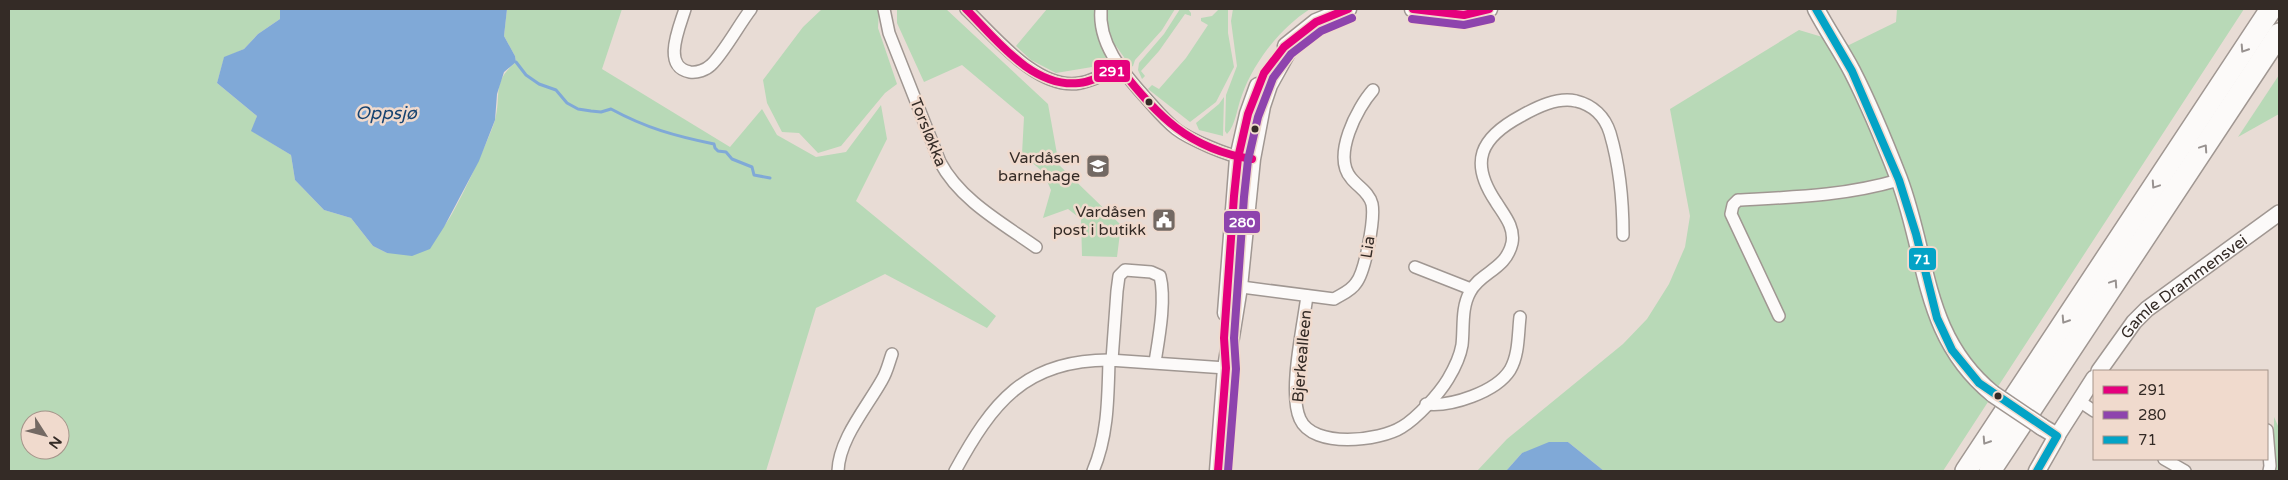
<svg xmlns="http://www.w3.org/2000/svg" width="2288" height="480" viewBox="0 0 2288 480" font-family="'Varela Round',sans-serif">
<style>
.green{fill:#b8d9b7;fill-rule:evenodd}
.water{fill:#80a9d7}
.lines{fill:none;stroke-linecap:round;stroke-linejoin:round}
.stream{stroke:#80a9d7;stroke-width:3}
.minor-casing{stroke:#a09792;stroke-width:14}
.tertiary-casing{stroke:#a09792;stroke-width:18}
.secondary-casing{stroke:#a09792;stroke-width:19}
.motorway-casing{stroke:#a09792;stroke-width:24}
.minor{stroke:#fcfaf9;stroke-width:11}
.tertiary{stroke:#fcfaf9;stroke-width:15}
.secondary{stroke:#fcfaf9;stroke-width:16}
.motorway{stroke:#fcfaf9;stroke-width:21}
.secondary-bridge-casing{stroke:#a09792;stroke-width:19;stroke-linecap:butt}
.secondary-bridge{stroke:#fcfaf9;stroke-width:16}
.bus-1-casing{stroke:#f0dacd;stroke-width:11}
.bus-2-casing{stroke:#f0dacd;stroke-width:11}
.bus-3-casing{stroke:#f0dacd;stroke-width:11}
.bus-1{stroke:#e5007d;stroke-width:8}
.bus-2{stroke:#8e44ad;stroke-width:8}
.bus-3{stroke:#03a3c6;stroke-width:8}
.oneway{stroke:#989290}
.bus-dot{fill:#342b26;stroke:#f0dacd;stroke-width:2}
.labels{text-anchor:middle;stroke-width:5;stroke-linejoin:round;paint-order:stroke}
.street-label{font-size:16px;fill:#342b26;stroke:#f0dacd}
.poi-label{font-size:16px;fill:#342b26;stroke:#f0dacd;text-anchor:end}
.water-label{font-size:18px;font-style:italic;fill:#174370;stroke:#f0dacd}
.line-badge{stroke:#f0dacd;stroke-width:2}
.badge-label{font-size:14px;text-anchor:middle;font-weight:bold;fill:#fff}
</style>
<rect width="100%" height="100%" fill="#e8dcd5"/>
<g class="green">
<path d="M 9,9 L 280,9 L 280,19 L 258,34 L 244,49 L 224,58 L 217,83 L 257,116 L 252,131 L 291,155 L 295,180 L 324,210 L 351,218 L 373,246 L 387,253 C 401,246 433,235 443,227 C 452,221 491,135 495,120 C 502,94 491,83 516,62 L 515,56 L 504,36 L 507,9 L 622,9 L 602,69 L 730,147 L 762,109 L 777,135 L 816,157 L 846,152 L 881,105 L 887,139 L 856,201 L 996,316 L 987,328 L 885,274 L 816,308 L 766,471 L 9,471 ZM 30,420 L 60,420 L 60,450 L 30,450 Z"/>
<path d="M 822,9 L 879,9 L 878,28 L 897,84 L 885,93 L 841,146 L 818,153 L 799,133 L 782,132 L 767,103 L 763,80 L 803,27 Z"/>
<path d="M 897,9 L 946,9 L 1048,104 L 1059,165 L 1121,225 L 1117,257 L 1082,256 L 1081,219 L 1068,209 L 1043,218 L 1051,190 L 1043,172 L 1022,154 L 1024,117 L 962,65 L 924,82 L 897,23 Z"/>
<path d="M 1047,9 L 1175,9 L 1162,30 L 1135,60 L 1133,66 L 1131,67 L 1116,46 L 1098,66 L 1056,73 L 1031,60 L 1016,46 Z"/>
<path d="M 1180,9 L 1188,9 L 1191,13 L 1191,16 L 1185,14 L 1159,51 L 1141,71 L 1145,76 L 1142,79 L 1138,70 L 1139,63 L 1164,34 Z"/>
<path d="M 1219,9 L 1228,9 L 1228,33 L 1234,67 L 1216,102 L 1190,122 L 1148,89 L 1152,85 L 1159,89 L 1186,58 L 1208,25 L 1201,21 L 1201,18 L 1212,16 Z"/>
<path d="M 1233,9 L 1310,9 C 1280,28 1254,62 1242,95 C 1237,107 1236,125 1227,134 L 1225,131 L 1226,95 L 1237,66 L 1231,21 Z"/>
<path d="M 1897,9 L 2244,9 L 1943,471 L 1604,471 L 1568,442 L 1522,453 L 1506,471 L 1477,471 L 1507,439 L 1623,344 L 1647,319 L 1669,284 L 1685,247 L 1690,216 L 1670,109 L 1799,30 L 1849,45 L 1896,22 Z"/>
<path d="M 2279,75 L 2279,114 L 2238,137 Z"/>
<path d="M 1224,97 L 1223,136 L 1199,130 L 1196,123 L 1219,104 Z"/>
<path d="M 2274,417 L 2279,428 L 2279,471 L 2274,471 Z"/>
</g>
<g class="water">
<path d="M 280,9 L 507,9 L 504,36 L 515,56 L 516,62 L 504,72 L 497,94 L 495,120 L 479,161 L 444,227 L 430,249 L 412,256 L 387,253 L 373,246 L 351,218 L 324,210 L 295,180 L 291,155 L 251,131 L 257,116 L 217,83 L 224,57 L 244,49 L 258,34 L 280,19 Z"/>
<path d="M 1549,442 L 1568,442 L 1604,471 L 1506,471 L 1522,453 Z"/>
</g>
<g class="lines">
<path class="stream" d="M 516,62 L 526,75 L 539,84 L 556,90 L 567,103 L 578,109 L 591,111 L 601,112 L 611,109 C 646,128 675,136 714,144 L 715,148 L 718,151 L 726,152 L 732,159 L 752,167 L 754,175 L 770,178"/>
<g class="minor-casing">
<g id="minor">
<path d="M 685,9 C 680,26 661,67 690,72 C 697,73 706,70 711,65 C 723,54 740,23 751,9"/>
<path d="M 884,9 L 889,33 L 940,162 C 960,200 1002,223 1036,247"/>
<path d="M 966,9 C 994,35 1037,91 1080,83 C 1093,81 1107,73 1119,67"/>
<path d="M 1101,9 C 1098,44 1122,71 1144,96 C 1154,107 1164,120 1176,129 C 1189,139 1228,156 1244,158"/>
<path d="M 1415,267 L 1471,289"/>
<path d="M 1234,286 L 1334,299 C 1342,294 1351,291 1356,283 C 1365,272 1375,219 1372,204 C 1369,192 1358,187 1351,178 C 1332,156 1357,108 1373,90"/>
<path d="M 1307,296 C 1303,327 1288,393 1300,419 C 1313,449 1380,441 1402,427 C 1417,418 1439,394 1448,379 C 1454,369 1460,357 1462,345 C 1464,328 1461,308 1470,292 C 1480,272 1506,270 1512,243 C 1515,227 1504,215 1496,202 C 1469,162 1480,138 1521,116 C 1537,107 1557,97 1576,101 C 1593,105 1605,117 1610,133 C 1620,167 1623,200 1623,235"/>
<path d="M 1779,316 L 1731,214 L 1733,205 L 1738,200 C 1795,197 1844,196 1899,180"/>
<path d="M 1112,360 L 1117,291 L 1119,276 L 1125,270 L 1151,272 L 1160,276 C 1166,300 1159,337 1155,362"/>
<path d="M 2079,401 L 2094,411"/>
<path d="M 1426,404 C 1451,407 1496,392 1510,370 C 1519,355 1518,334 1520,317"/>
<path d="M 2267,430 L 2270,466 L 2269,471"/>
<path d="M 2164,459 L 2185,471"/>
<path d="M 838,471 C 839,439 867,407 882,380 C 887,372 889,362 892,354"/>
<path d="M 955,471 C 992,403 1025,360 1109,360"/>
<path d="M 1093,471 C 1108,436 1108,398 1109,360 L 1226,368"/>
</g>
</g>
<g class="tertiary-casing">
<g id="tertiary">
<path id="s1" d="M 2099,371 L 2134,322 L 2147,309 L 2279,213"/>
<path d="M 2057,436 L 2094,378"/>
</g>
</g>
<g class="secondary-casing">
<g id="secondary">
<path d="M 1413,9 L 1464,15 L 1489,9"/>
<path d="M 1816,9 C 1827,30 1841,50 1852,71 C 1870,106 1885,143 1899,179 C 1929,259 1922,336 1993,394"/>
<path d="M 1286,46 L 1316,22 L 1348,9"/>
<path d="M 1226,313 L 1238,158 L 1248,114 L 1258,86"/>
<path d="M 1218,471 L 1226,368 L 1239,287 L 1252,159 L 1262,106 L 1269,85 L 1294,40"/>
<path d="M 2037,471 L 2057,436 L 2042,427"/>
</g>
</g>
<g class="motorway-casing">
<g id="motorway">
<path d="M 1966,471 L 2271,9"/>
<path d="M 1990,471 L 2279,34"/>
</g>
</g>
<use href="#minor" class="minor"/>
<use href="#tertiary" class="tertiary"/>
<use href="#secondary" class="secondary"/>
<use href="#motorway" class="motorway"/>
<g class="secondary-bridge-casing">
<path id="secondary-bridge" d="M 1993,394 L 2042,427"/>
</g>
<use href="#secondary-bridge" class="secondary-bridge"/>
<g class="bus-1-casing">
<g id="bus-1">
<path d="M 966,9 C 996,39 1032,88 1079,83 C 1093,82 1107,73 1119,67 C 1156,115 1190,150 1252,159"/>
<path d="M 1413,9 L 1464,15 L 1489,9"/>
<path d="M 1218,471 L 1226,368 L 1224,338 L 1234,196 L 1238,158 L 1248,114 L 1264,73 L 1284,47 L 1316,22 L 1348,9"/>
</g>
</g>
<g class="bus-2-casing">
<g id="bus-2">
<path d="M 1412,19 L 1464,25 L 1491,19"/>
<path d="M 1228,471 L 1236,369 L 1234,338 L 1244,197 L 1248,160 L 1258,117 L 1273,78 L 1291,54 L 1321,31 L 1352,18"/>
</g>
</g>
<g class="bus-3-casing">
<path id="bus-3" d="M 1816,9 L 1852,71 L 1899,180 L 1916,234 L 1937,318 L 1952,350 L 1979,383 L 2057,436 L 2037,471"/>
</g>
<use href="#bus-1" class="bus-1"/>
<use href="#bus-2" class="bus-2"/>
<use href="#bus-3" class="bus-3"/>
</g>
<defs><path id="oneway-chevron" d="M-2-3.5L2.5 0L-2 3.5" fill="none" stroke-width="1.6" stroke-linecap="round" stroke-linejoin="round" transform="scale(1.25)"/></defs>
<g class="oneway">
<use href="#oneway-chevron" transform="translate(2244 49) rotate(123)"/>
<use href="#oneway-chevron" transform="translate(2204 148) rotate(-56)"/>
<use href="#oneway-chevron" transform="translate(2155 185) rotate(124)"/>
<use href="#oneway-chevron" transform="translate(2114 283) rotate(-56)"/>
<use href="#oneway-chevron" transform="translate(2065 320) rotate(123)"/>
<use href="#oneway-chevron" transform="translate(1986 441) rotate(123)"/>
</g>
<defs>
<g id="school-square" transform="scale(1.25)"><rect x="-9" y="-9" width="18" height="18" rx="4" fill="#736963" stroke="#f0dacd"/><path d="M0-5L7-2L0 1L-7-2ZM-4 1L0 2.5L4 1V4Q0 6-4 4Z" fill="#fff"/></g>
<g id="civic-square" transform="scale(1.25)"><rect x="-9" y="-9" width="18" height="18" rx="4" fill="#736963" stroke="#f0dacd"/><path d="M-.6-6.5H3V-4.5H.6V-3L4-1V1h2V6H-6V1h2V-1L-.6-3ZM-1.2 2.5V6h2.4V2.5Z" fill="#fff"/></g>
</defs>
<g fill-rule="evenodd">
<use href="#school-square" x="1098" y="166"/>
<use href="#civic-square" x="1164" y="220"/>
</g>
<g class="bus-dot">
<circle cx="1149" cy="102" r="4.5"/>
<circle cx="1255" cy="129" r="4.5"/>
<circle cx="1998" cy="396" r="4.5"/>
</g>
<g class="labels">
<g class="street-label">
<text transform="translate(929 132) rotate(68)" y="6">Torsløkka</text>
<text transform="translate(1367 247) rotate(-81)" y="6">Lia</text>
<text dy="6" stroke="none"><textPath href="#s1" startOffset="121">Gamle Drammensvei</textPath></text>
<text transform="translate(1301 356) rotate(-85)" y="6">Bjerkealleen</text>
</g>
<g class="poi-label">
<text x="1080" y="163">Vardåsen<tspan x="1080" dy="18">barnehage</tspan></text>
<text x="1146" y="217">Vardåsen<tspan x="1146" dy="18">post i butikk</tspan></text>
</g>
<g class="water-label">
<text x="386" y="119">Oppsjø</text>
</g>
</g>
<g class="line-badge">
<rect x="1093" y="59" width="38" height="24" rx="5" fill="#e5007d"/>
<rect x="1223" y="210" width="38" height="24" rx="5" fill="#8e44ad"/>
<rect x="1908" y="247" width="29" height="24" rx="5" fill="#03a3c6"/>
</g>
<g class="badge-label">
<text x="1112" y="76">291</text>
<text x="1242" y="227">280</text>
<text x="1922" y="264">71</text>
</g>
<rect width="2288" height="480" fill="none" stroke="#342b26" stroke-width="20"/>
<rect x="2093" y="370" width="175" height="90" fill="#f0dacd" stroke="#a5948a"/>
<rect x="2103" y="386" width="25" height="8" fill="#e5007d" stroke="#a5948a"/>
<text x="2138" y="395" font-size="15" fill="#342b26">291</text>
<rect x="2103" y="411" width="25" height="8" fill="#8e44ad" stroke="#a5948a"/>
<text x="2138" y="420" font-size="15" fill="#342b26">280</text>
<rect x="2103" y="436" width="25" height="8" fill="#03a3c6" stroke="#a5948a"/>
<text x="2138" y="445" font-size="15" fill="#342b26">71</text>
<g transform="translate(45 435) rotate(126)"><circle r="24" fill="#f0dacd" stroke="#a5948a"/>
<path d="M0-4L9 19L0 12L-9 19Z" fill="#736963"/>
<text y="-8" font-size="14" font-weight="bold" text-anchor="middle" fill="#342b26">N</text>
</g>
</svg>
